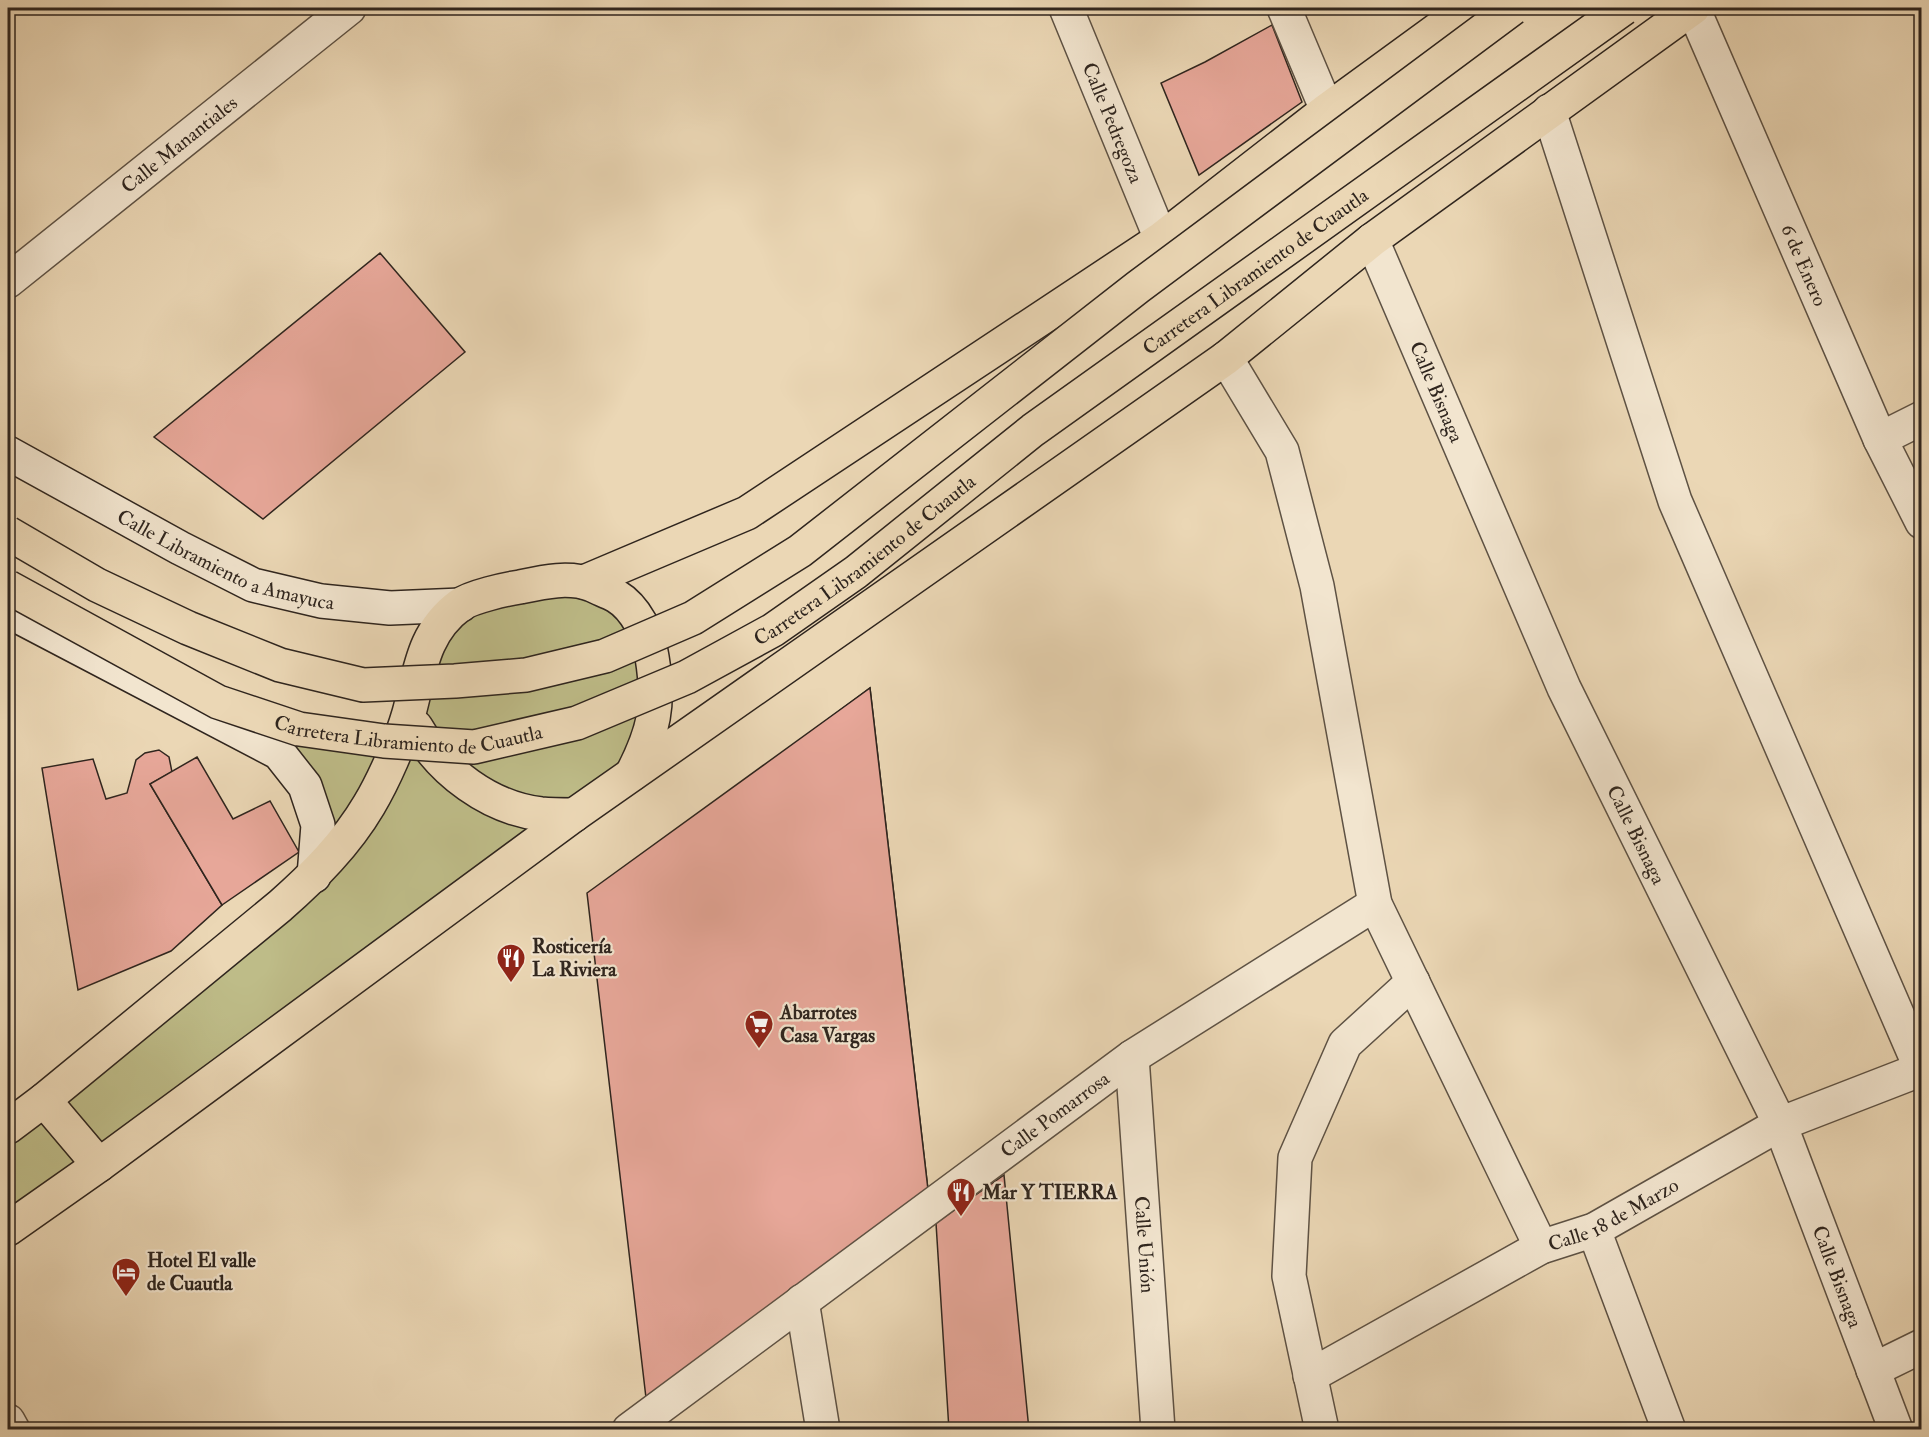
<svg xmlns="http://www.w3.org/2000/svg" width="1929" height="1437" viewBox="0 0 1929 1437" font-family="'IM FELL Double Pica',serif">
<style>
.green{fill:#bebc88;stroke:#767053;stroke-width:1.5}
.building{fill:#e7a799;stroke:#2f251e;stroke-width:1.5}
.lines{fill:none;stroke-linecap:round;stroke-linejoin:round}
.street-casing{stroke:#5e5244;stroke-width:36}
.secondary-casing{stroke:#2f251e;stroke-width:36}
.primary-casing{stroke:#2f251e;stroke-width:36}
.street{stroke:#f2e5cf;stroke-width:33}
.secondary{stroke:#f2e5cf;stroke-width:33}
.primary{stroke:#ebd7b5;stroke-width:33}
.highway-bridge-casing{stroke:#2f251e;stroke-width:36;stroke-linecap:butt}
.highway-bridge{stroke:#ebd7b5;stroke-width:33}
.labels{text-anchor:middle;stroke-width:4.5;stroke-linejoin:round;paint-order:stroke}
.street-label{font-size:20px;fill:#2f251e;stroke:#f2e5cf}
.poi-label{font-size:20px;font-weight:bold;fill:#2f251e;stroke:#f2e5cf;text-anchor:start}
</style>
<rect width="100%" height="100%" fill="#ebd7b5"/>
<filter id="stains"><feTurbulence type="fractalNoise" baseFrequency=".00333" numOctaves="4"/><feColorMatrix values="0 0 0 0 .2 0 0 0 0 .09 0 0 0 0 .02 0 0 0 .5 -.17"/></filter>
<radialGradient id="worn" r=".72"><stop offset=".6" stop-color="#630" stop-opacity="0"/><stop offset="1" stop-color="#630" stop-opacity=".3"/></radialGradient>
<path class="green" d="M 554,580 L 641,621 L 645,747 L 8,1229 L 8,1127 L 280,906 L 318,825 L 218,702 L 397,743 L 439,627 Z"/>
<g class="building">
<path d="M 1272,25 L 1302,102 L 1199,175 L 1161,83 L 1205,62 Z"/>
<path d="M 380,253 L 465,352 L 263,519 L 154,437 Z"/>
<path d="M 870,688 L 930,1207 L 785,1314 L 721,799 Z"/>
<path d="M 870,688 L 930,1207 L 648,1415 L 587,893 Z"/>
<path d="M 159,750 L 169,757 L 172,772 L 150,784 L 222,905 L 171,951 L 78,990 L 42,768 L 93,759 L 106,799 L 127,793 L 136,760 L 145,753 Z"/>
<path d="M 197,757 L 233,819 L 270,801 L 299,852 L 222,905 L 150,784 Z"/>
<path d="M 1004,1175 L 1029,1430 L 949,1430 L 936,1223 Z"/>
</g>
<g class="lines">
<g class="street-casing">
<g id="street">
<path id="s1" d="M 1066,8 L 1161,239"/>
<path d="M 1284,8 L 1327,110"/>
<path id="s2" d="M 1693,8 L 1880,439 L 1922,522"/>
<path d="M 1549,111 L 1675,501 L 1921,1069"/>
<path id="s3" d="M 1372,240 L 1564,688 L 1780,1124 L 1896,1430"/>
<path id="s4" d="M 8,281 L 349,8"/>
<path d="M 1226,358 L 1282,451 L 1317,586 L 1375,904 L 1541,1247"/>
<path d="M 1880,439 L 1922,418"/>
<path id="s5" d="M 1132,1057 L 1158,1430"/>
<path d="M 1594,1230 L 1669,1430"/>
<path d="M 802,1301 L 823,1430"/>
<path d="M 1873,1370 L 1922,1346"/>
<path id="s6" d="M 1310,1376 L 1541,1247 L 1594,1230 L 1780,1124 L 1922,1069"/>
<path d="M 8,1421 L 13,1430"/>
<path id="s7" d="M 629,1430 L 1132,1057 L 1375,904"/>
<path d="M 1322,1430 L 1289,1276 L 1295,1158 L 1345,1044 L 1413,982"/>
</g>
</g>
<g class="secondary-casing">
<g id="secondary">
<path id="s8" d="M 8,453 L 180,548 L 253,585 L 321,601 L 390,608 L 461,605"/>
<path d="M 8,611 L 279,753 L 305,786 L 318,825 L 314,876"/>
</g>
</g>
<g class="primary-casing">
<g id="primary">
<path d="M 584,582 L 747,513 L 1161,239 L 1327,110 L 1467,8"/>
<path d="M 416,727 C 441,772 490,808 541,814 C 552,815 563,815 574,815"/>
<path d="M 44,1100 L 99,1165"/>
<path d="M 8,1127 L 44,1100 L 280,906 C 314,876 346,844 369,805 C 384,780 401,741 409,713 C 420,673 422,633 460,605 C 471,597 506,589 520,587 C 543,582 569,576 592,585 C 600,589 609,592 616,596 C 636,608 649,635 652,657 C 660,705 654,731 632,774"/>
<path d="M 8,1229 L 99,1165 L 574,815 L 1226,358 L 1372,240 L 1693,8"/>
</g>
</g>
<use href="#street" class="street"/>
<use href="#secondary" class="secondary"/>
<use href="#primary" class="primary"/>
<g class="highway-bridge-casing">
<g id="highway-bridge">
<path d="M 8,533 L 97,585 L 188,628 L 280,665 L 363,685 L 455,681 L 526,675 L 605,656 L 693,618 L 800,551 L 1138,287 L 1513,8"/>
<path id="s9" d="M 8,587 L 218,702 L 299,729 L 384,741 L 474,747 L 577,723 L 687,677 L 773,630 L 856,572 L 1033,430 L 1624,8"/>
</g>
</g>
<use href="#highway-bridge" class="highway-bridge"/>
</g>
<defs>
<g id="restaurant-pin" transform="scale(1.5)"><path d="M0 17L-7.5 6A9.5 9.5 0 1 1 7.5 6Z" fill="#8f2418" stroke="#f2e5cf"/><path d="M-5-6h1v4h1v-4h1v4h1v-4h1v5L-1.5 .5V6h-2V.5L-5-1ZM5-6V6H3V1.5H1.5Q1.5-4 5-6Z" fill="#fff"/></g>
<g id="supermarket-pin" transform="scale(1.5)"><path d="M0 17L-7.5 6A9.5 9.5 0 1 1 7.5 6Z" fill="#8f2418" stroke="#f2e5cf"/><path d="M-6-5.5h2.5l.6 2H6L4.5 2H-2.5L-4.4-4H-6ZM-1.5 3.2a1.3 1.3 0 1 0 .1 0ZM3 3.2a1.3 1.3 0 1 0 .1 0Z" fill="#fff"/></g>
<g id="hotel-pin" transform="scale(1.5)"><path d="M0 17L-7.5 6A9.5 9.5 0 1 1 7.5 6Z" fill="#8f2418" stroke="#f2e5cf"/><path d="M-6-4.5h1.5V1H6V5H4.5V3h-9V5H-6ZM-4 0a1.8 1.8 0 1 1 3.6 0ZM.5 0V-2.5h3Q6-2.5 6 0Z" fill="#fff"/></g>
</defs>
<g fill-rule="evenodd">
<use href="#restaurant-pin" x="511" y="958"/>
<use href="#supermarket-pin" x="759" y="1024"/>
<use href="#restaurant-pin" x="961" y="1192"/>
<use href="#hotel-pin" x="126" y="1272"/>
</g>
<g class="labels">
<g class="street-label">
<text dy="7" stroke="none"><textPath href="#s1" startOffset="124">Calle Pedregoza</textPath></text>
<text dy="7" stroke="none"><textPath href="#s4" startOffset="219">Calle Manantiales</textPath></text>
<text dy="7" stroke="none"><textPath href="#s2" startOffset="280">6 de Enero</textPath></text>
<text dy="7" stroke="none"><textPath href="#s9" startOffset="1425">Carretera Libramiento de Cuautla</textPath></text>
<text dy="7" stroke="none"><textPath href="#s3" startOffset="165">Calle Bisnaga</textPath></text>
<text dy="7" stroke="none"><textPath href="#s8" startOffset="244">Calle Libramiento a Amayuca</textPath></text>
<text dy="7" stroke="none"><textPath href="#s9" startOffset="939">Carretera Libramiento de Cuautla</textPath></text>
<text dy="7" stroke="none"><textPath href="#s9" startOffset="435">Carretera Libramiento de Cuautla</textPath></text>
<text dy="7" stroke="none"><textPath href="#s3" startOffset="651">Calle Bisnaga</textPath></text>
<text dy="7" stroke="none"><textPath href="#s7" startOffset="530">Calle Pomarrosa</textPath></text>
<text dy="7" stroke="none"><textPath href="#s6" startOffset="344">Calle 18 de Marzo</textPath></text>
<text dy="7" stroke="none"><textPath href="#s5" startOffset="188">Calle Unión</textPath></text>
<text dy="7" stroke="none"><textPath href="#s3" startOffset="1137">Calle Bisnaga</textPath></text>
</g>
<g class="poi-label">
<text x="532" y="953">Rosticería<tspan x="532" dy="23">La Riviera</tspan></text>
<text x="780" y="1019">Abarrotes<tspan x="780" dy="23">Casa Vargas</tspan></text>
<text x="982" y="1199">Mar Y TIERRA</text>
<text x="147" y="1267">Hotel El valle<tspan x="147" dy="23">de Cuautla</tspan></text>
</g>
</g>
<rect width="1929" height="1437" fill="none" stroke="#ebd7b5" stroke-width="30"/>
<rect x="9" y="9" width="1911" height="1419" fill="none" stroke="#2f251e" stroke-width="3"/>
<rect x="15" y="15" width="1899" height="1407" fill="none" stroke="#2f251e" stroke-width="1.5"/>
<rect width="100%" height="100%" filter="url(#stains)"/>
<rect width="100%" height="100%" fill="url(#worn)"/>
</svg>
